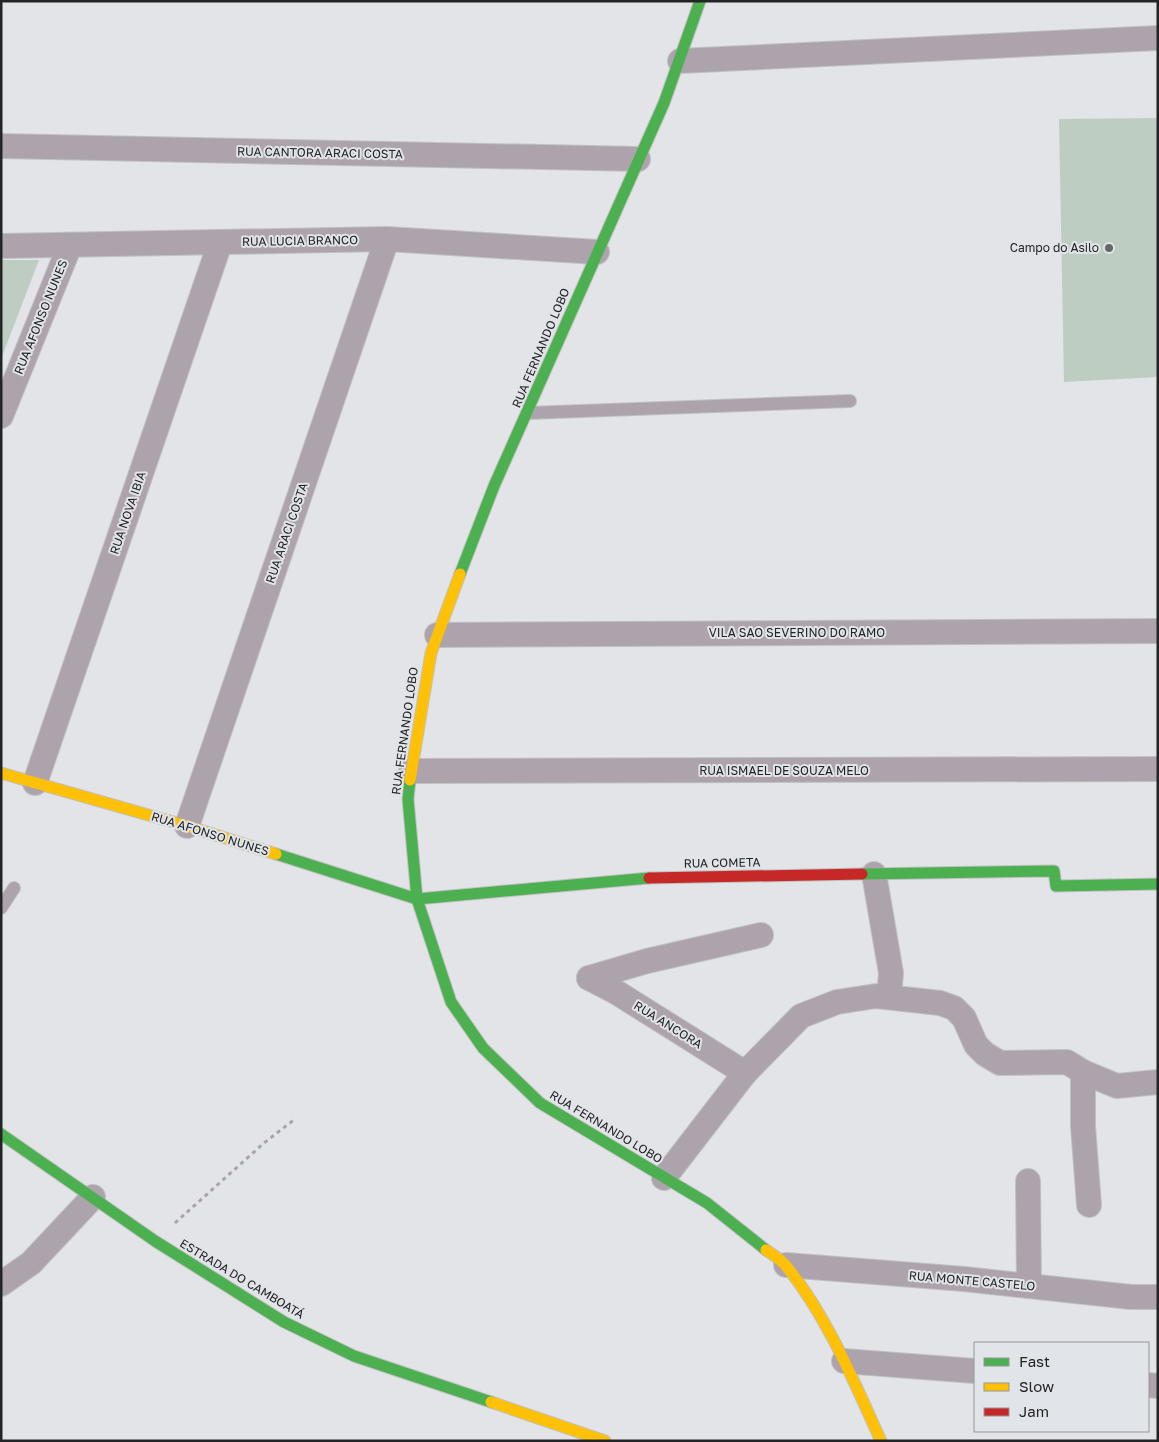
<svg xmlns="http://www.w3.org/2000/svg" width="1159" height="1442" viewBox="0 0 1159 1442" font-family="'Golos Text',sans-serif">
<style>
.green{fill:#becdc2}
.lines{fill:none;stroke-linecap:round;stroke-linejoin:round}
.lane-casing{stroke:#c0c1c3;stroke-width:14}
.street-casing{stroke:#c0c1c3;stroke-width:26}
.fast-casing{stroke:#c0c1c3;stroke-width:13}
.slow-casing{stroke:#c0c1c3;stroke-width:13}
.jam-casing{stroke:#c0c1c3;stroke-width:13}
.path{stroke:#aaa4aa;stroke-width:3;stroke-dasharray:4 4;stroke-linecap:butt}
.lane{stroke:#ada3ac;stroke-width:12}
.street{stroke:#ada3ac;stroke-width:24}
.fast{stroke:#4caf50;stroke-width:11}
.slow{stroke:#ffc107;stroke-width:11}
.jam{stroke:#c62828;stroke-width:11}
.poi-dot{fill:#666769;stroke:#e1e4e8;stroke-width:2}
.labels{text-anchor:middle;stroke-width:4;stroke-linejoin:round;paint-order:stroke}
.street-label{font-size:12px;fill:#232425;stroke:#e1e4e8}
.poi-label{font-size:12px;fill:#232425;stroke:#e1e4e8;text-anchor:end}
</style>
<rect width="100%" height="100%" fill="#e2e4e7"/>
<g class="green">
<path d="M 1158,118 L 1158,377 L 1064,382 L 1059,119 Z"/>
<path d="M 1,260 L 39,260 L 1,359 Z"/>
</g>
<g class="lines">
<g class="lane-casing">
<g id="lane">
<path d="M 528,413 L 850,401"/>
<path d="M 1,908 L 14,888"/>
</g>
</g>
<g class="street-casing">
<g id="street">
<path d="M 680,61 L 1158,38"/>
<path d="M 1,146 L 638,159"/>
<path d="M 1,246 L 387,239 L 597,252"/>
<path d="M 1,416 L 70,245"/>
<path d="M 437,635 L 1158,631"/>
<path d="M 411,771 L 1158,769"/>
<path d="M 35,783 L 220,243"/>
<path d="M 187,826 L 387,239"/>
<path d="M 874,874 L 891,973 L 889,997"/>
<path d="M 589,978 L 616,992 L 745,1073"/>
<path d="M 589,978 L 647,961 L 761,935"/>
<path d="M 1083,1072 L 1083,1126 L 1089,1205"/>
<path d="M 664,1178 L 745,1073 L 801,1016 L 837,1002 L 876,996 L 940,1003 L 954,1008 L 964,1018 L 976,1045 L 985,1054 L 1000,1063 L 1067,1062 L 1083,1072 L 1117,1086 L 1158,1082"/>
<path d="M 1028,1181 L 1029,1286"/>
<path d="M 786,1265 L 964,1279 L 1131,1297 L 1158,1297"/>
<path d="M 1,1284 L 31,1263 L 93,1197"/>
<path d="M 844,1361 L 975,1371"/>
<path d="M 1148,1385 L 1158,1386"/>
</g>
</g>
<g class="fast-casing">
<g id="fast">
<path d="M 460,574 L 494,486 L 664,103 L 700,1"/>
<path d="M 410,780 L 408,799 L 417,899 L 451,1002 L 483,1048 L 540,1103 L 707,1203 L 766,1250"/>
<path d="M 276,854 L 417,899 L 649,878"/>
<path d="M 862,874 L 1054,871 L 1056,886 L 1158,884"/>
<path d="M 1,1134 L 155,1241 L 284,1322 L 354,1356 L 491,1402"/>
</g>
</g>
<g class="slow-casing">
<g id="slow">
<path d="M 1,773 L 187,826 L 276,854"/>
<path d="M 410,780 L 431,653 L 460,574"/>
<path d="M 766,1250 C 773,1255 782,1260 787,1267 C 828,1318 854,1382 881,1441"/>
<path d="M 491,1402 L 605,1441"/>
</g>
</g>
<g class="jam-casing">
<path id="jam" d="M 649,878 L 862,874"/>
</g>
<path class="path" d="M 175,1223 L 264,1143 L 295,1119"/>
<use href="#lane" class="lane"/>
<use href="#street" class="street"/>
<use href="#fast" class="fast"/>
<use href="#slow" class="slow"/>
<use href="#jam" class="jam"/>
</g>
<circle class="poi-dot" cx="1109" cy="248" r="5"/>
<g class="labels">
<g class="street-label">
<text transform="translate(320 153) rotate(1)" y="4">RUA CANTORA ARACI COSTA</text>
<text transform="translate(300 241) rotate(-1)" y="4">RUA LUCIA BRANCO</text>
<text transform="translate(41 317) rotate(-68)" y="4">RUA AFONSO NUNES</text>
<text transform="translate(541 348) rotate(-67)" y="4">RUA FERNANDO LOBO</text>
<text transform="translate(128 513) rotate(-71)" y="4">RUA NOVA IBIA</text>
<text transform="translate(287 533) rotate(-71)" y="4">RUA ARACI COSTA</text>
<text x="797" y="637">VILA SAO SEVERINO DO RAMO</text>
<text transform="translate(405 731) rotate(-82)" y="4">RUA FERNANDO LOBO</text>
<text x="784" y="775">RUA ISMAEL DE SOUZA MELO</text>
<text transform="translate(210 834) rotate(17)" y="4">RUA AFONSO NUNES</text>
<text transform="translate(722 863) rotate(-1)" y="4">RUA COMETA</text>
<text transform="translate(668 1025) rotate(32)" y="4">RUA ANCORA</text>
<text transform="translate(606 1127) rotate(31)" y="4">RUA FERNANDO LOBO</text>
<text transform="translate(242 1279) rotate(31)" y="4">ESTRADA DO CAMBOATÁ</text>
<text transform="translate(972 1281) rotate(5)" y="4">RUA MONTE CASTELO</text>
</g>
<g class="poi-label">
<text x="1099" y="252">Campo do Asilo</text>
</g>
</g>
<rect width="1159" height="1442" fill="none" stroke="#232425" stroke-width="5"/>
<rect x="974" y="1342" width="175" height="90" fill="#e1e4e8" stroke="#95979a"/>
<rect x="984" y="1358" width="25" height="8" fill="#4caf50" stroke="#95979a"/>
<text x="1019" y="1367" font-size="15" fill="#232425">Fast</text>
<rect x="984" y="1383" width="25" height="8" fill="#ffc107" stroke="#95979a"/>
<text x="1019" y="1392" font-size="15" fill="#232425">Slow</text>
<rect x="984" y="1408" width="25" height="8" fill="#c62828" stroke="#95979a"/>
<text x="1019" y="1417" font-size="15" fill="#232425">Jam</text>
</svg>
